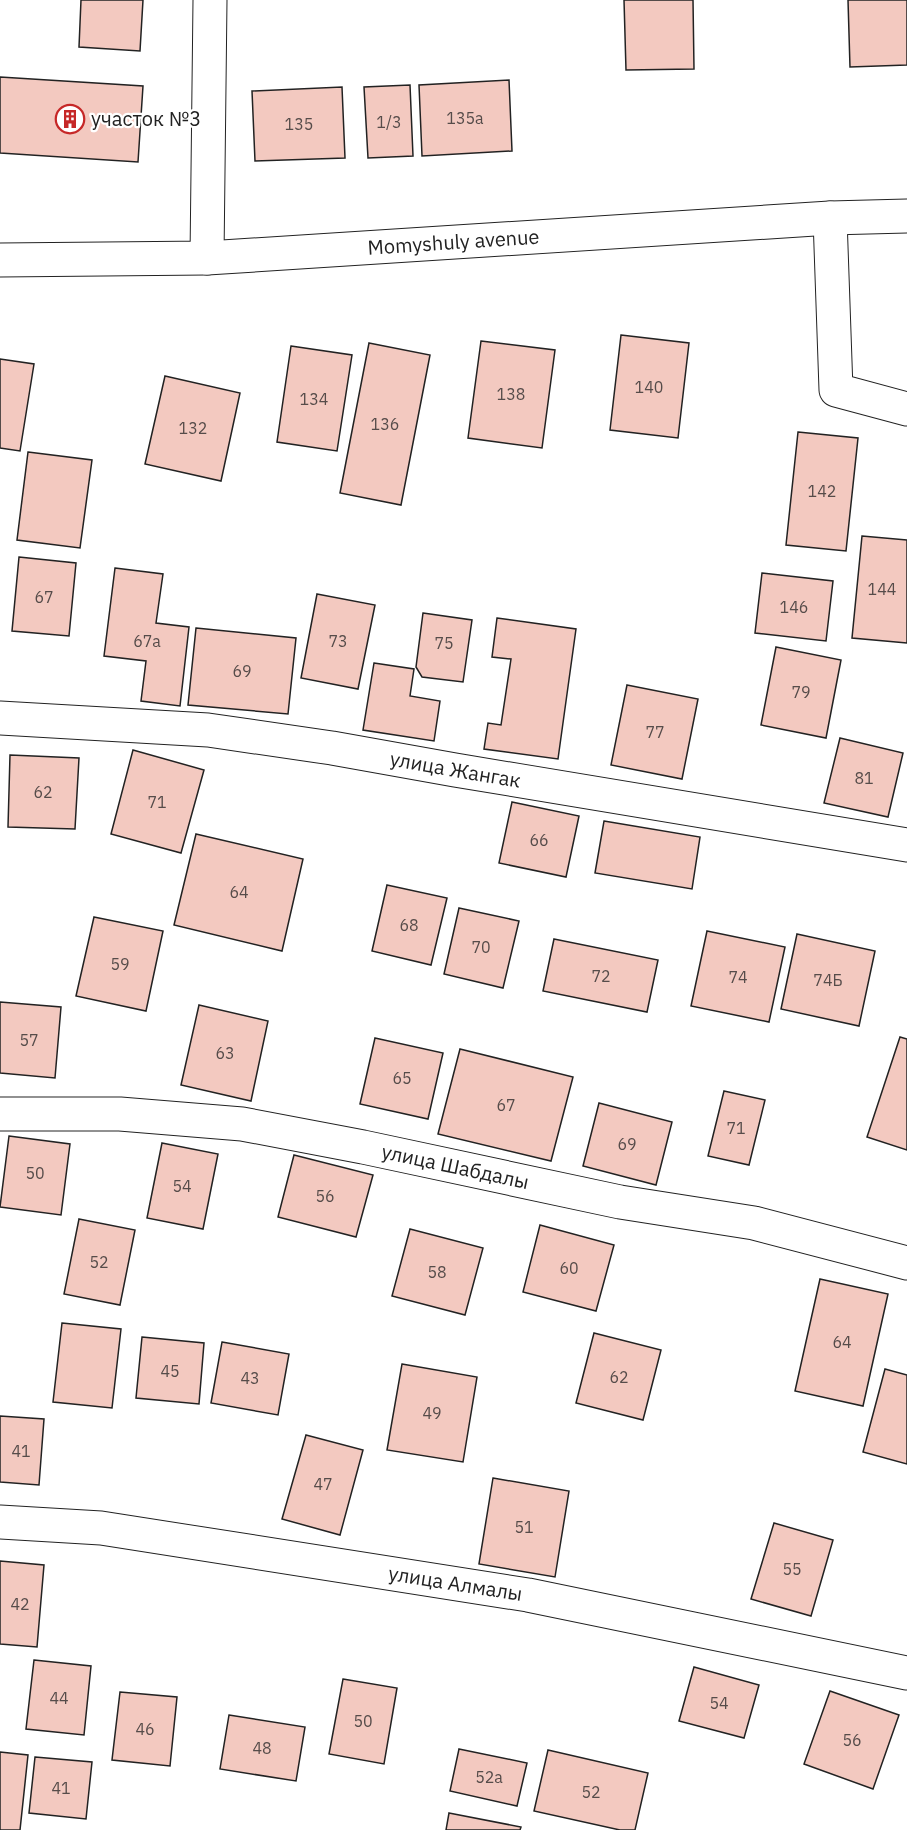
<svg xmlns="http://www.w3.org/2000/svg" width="907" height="1830" viewBox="0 0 907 1830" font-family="'IBM Plex Sans',sans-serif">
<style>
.building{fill:#f3c9c0;stroke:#222;stroke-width:1.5}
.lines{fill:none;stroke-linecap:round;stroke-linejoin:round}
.minor-casing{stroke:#222;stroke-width:35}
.major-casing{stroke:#222;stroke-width:35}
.minor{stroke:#fff;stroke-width:33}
.major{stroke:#fff;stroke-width:33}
.labels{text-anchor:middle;stroke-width:4.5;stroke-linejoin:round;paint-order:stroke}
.number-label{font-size:16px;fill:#564c4a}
.poi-label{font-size:20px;fill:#222;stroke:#fff;text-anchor:start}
.street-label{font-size:20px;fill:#222;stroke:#fff}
</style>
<rect width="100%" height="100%" fill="#fff"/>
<g class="building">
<path d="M 81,0 L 143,0 L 140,51 L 79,47 Z"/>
<path d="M 624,0 L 693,0 L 694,69 L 626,70 Z"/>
<path d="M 848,0 L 907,0 L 907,65 L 850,67 Z"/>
<path d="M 0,77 L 143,86 L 138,162 L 0,153 Z"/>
<path d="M 509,80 L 512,151 L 422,156 L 419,85 Z"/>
<path d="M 410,85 L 413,156 L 368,158 L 364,87 Z"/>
<path d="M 342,87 L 345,158 L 255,161 L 252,91 Z"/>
<path d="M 621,335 L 689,343 L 678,438 L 610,430 Z"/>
<path d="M 481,341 L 555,350 L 542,448 L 468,438 Z"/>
<path d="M 369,343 L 430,355 L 401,505 L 340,493 Z"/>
<path d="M 291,346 L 352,355 L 337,451 L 277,442 Z"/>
<path d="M 0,359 L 34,364 L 20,451 L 0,448 Z"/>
<path d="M 165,376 L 240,393 L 221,481 L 145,464 Z"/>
<path d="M 798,432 L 858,438 L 846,551 L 786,545 Z"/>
<path d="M 28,452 L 92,460 L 80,548 L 17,540 Z"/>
<path d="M 862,536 L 907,540 L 907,643 L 852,638 Z"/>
<path d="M 19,557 L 76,563 L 69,636 L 12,631 Z"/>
<path d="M 115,568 L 163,574 L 156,623 L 189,627 L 180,706 L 141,701 L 146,661 L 104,656 Z"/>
<path d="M 762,573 L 833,581 L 826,641 L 755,633 Z"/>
<path d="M 317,594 L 375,605 L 358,689 L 301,678 Z"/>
<path d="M 423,613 L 472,620 L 463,682 L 422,677 L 416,667 Z"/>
<path d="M 497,618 L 576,629 L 558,759 L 484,749 L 488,723 L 501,725 L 511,659 L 492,657 Z"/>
<path d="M 196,628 L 296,638 L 288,714 L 188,705 Z"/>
<path d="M 776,647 L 841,660 L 826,738 L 761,725 Z"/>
<path d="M 374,663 L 414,669 L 410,696 L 440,701 L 434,741 L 363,730 Z"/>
<path d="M 627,685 L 698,699 L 682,779 L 611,765 Z"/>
<path d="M 840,738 L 903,753 L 888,817 L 824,803 Z"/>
<path d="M 133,750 L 204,770 L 181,853 L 111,834 Z"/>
<path d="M 10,755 L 79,758 L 75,829 L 8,827 Z"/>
<path d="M 512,802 L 579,816 L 566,877 L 499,863 Z"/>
<path d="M 604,821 L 700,837 L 692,889 L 595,873 Z"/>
<path d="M 196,834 L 303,859 L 282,951 L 174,925 Z"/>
<path d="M 387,885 L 447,898 L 431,965 L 372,951 Z"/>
<path d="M 459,908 L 519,921 L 503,988 L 444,974 Z"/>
<path d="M 94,917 L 163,931 L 146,1011 L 76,996 Z"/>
<path d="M 707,931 L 785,947 L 769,1022 L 691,1006 Z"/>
<path d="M 797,934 L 875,951 L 859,1026 L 781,1009 Z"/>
<path d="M 554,939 L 658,960 L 647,1012 L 543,991 Z"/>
<path d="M 0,1002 L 61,1007 L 55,1078 L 0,1073 Z"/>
<path d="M 199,1005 L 268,1021 L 251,1101 L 181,1085 Z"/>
<path d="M 900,1037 L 907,1039 L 907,1150 L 867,1137 Z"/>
<path d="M 375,1038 L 443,1053 L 428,1119 L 360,1104 Z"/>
<path d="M 460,1049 L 573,1077 L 551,1161 L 438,1134 Z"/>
<path d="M 724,1091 L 765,1100 L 749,1165 L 708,1156 Z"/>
<path d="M 599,1103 L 672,1122 L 656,1185 L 583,1166 Z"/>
<path d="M 9,1136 L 70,1144 L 61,1215 L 0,1207 Z"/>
<path d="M 162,1143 L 218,1154 L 203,1229 L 147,1218 Z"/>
<path d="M 294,1155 L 373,1175 L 356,1237 L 278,1217 Z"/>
<path d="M 79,1219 L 135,1230 L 120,1305 L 64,1294 Z"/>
<path d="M 540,1225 L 614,1245 L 596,1311 L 523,1292 Z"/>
<path d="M 410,1229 L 483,1248 L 465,1315 L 392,1296 Z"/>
<path d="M 820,1279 L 888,1294 L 863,1406 L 795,1391 Z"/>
<path d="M 62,1323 L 121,1329 L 112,1408 L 53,1402 Z"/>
<path d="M 594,1333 L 661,1350 L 643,1420 L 576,1403 Z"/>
<path d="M 142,1337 L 204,1343 L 199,1404 L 136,1398 Z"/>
<path d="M 222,1342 L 289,1354 L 278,1415 L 211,1403 Z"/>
<path d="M 402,1364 L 477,1377 L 463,1462 L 387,1450 Z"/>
<path d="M 885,1369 L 907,1375 L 907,1464 L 863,1452 Z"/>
<path d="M 0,1416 L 44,1419 L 39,1485 L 0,1482 Z"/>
<path d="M 306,1435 L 363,1450 L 340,1535 L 282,1519 Z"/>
<path d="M 493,1478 L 569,1491 L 555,1577 L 479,1564 Z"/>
<path d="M 774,1523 L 833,1540 L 811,1616 L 751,1599 Z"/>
<path d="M 0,1561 L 44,1565 L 37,1647 L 0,1644 Z"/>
<path d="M 34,1660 L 91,1666 L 84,1735 L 26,1729 Z"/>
<path d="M 694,1667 L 759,1685 L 744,1738 L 679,1721 Z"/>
<path d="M 343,1679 L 397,1688 L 384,1764 L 329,1754 Z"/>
<path d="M 830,1691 L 899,1715 L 873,1789 L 804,1764 Z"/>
<path d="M 120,1692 L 177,1697 L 170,1766 L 112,1760 Z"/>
<path d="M 229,1715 L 305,1727 L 296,1781 L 220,1769 Z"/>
<path d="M 459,1749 L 527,1763 L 517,1806 L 450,1791 Z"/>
<path d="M 548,1750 L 648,1773 L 635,1830 L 620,1830 L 534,1811 Z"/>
<path d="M 0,1752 L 28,1755 L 20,1830 L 0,1830 Z"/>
<path d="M 35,1757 L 92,1762 L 86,1819 L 29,1813 Z"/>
<path d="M 449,1813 L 521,1827 L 520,1830 L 446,1830 Z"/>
</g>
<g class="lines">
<g class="minor-casing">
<g id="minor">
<path d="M 830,218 L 836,390 L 907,409"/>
<path id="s1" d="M 0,718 L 208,730 L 332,748 L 455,770 L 907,845"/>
<path id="s2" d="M 0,1114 L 120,1114 L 242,1124 L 363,1147 L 620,1202 L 754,1223 L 907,1263"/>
<path id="s3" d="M 0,1522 L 101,1528 L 528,1595 L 907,1673"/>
</g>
</g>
<g class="major-casing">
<g id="major">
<path d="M 207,258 L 210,0"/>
<path id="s4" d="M 0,260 L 207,258 L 830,218 L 907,216"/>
</g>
</g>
<use href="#minor" class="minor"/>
<use href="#major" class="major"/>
</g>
<defs>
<g id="building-ring" transform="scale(1.5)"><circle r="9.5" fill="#fff" stroke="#c62828" stroke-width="1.5"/><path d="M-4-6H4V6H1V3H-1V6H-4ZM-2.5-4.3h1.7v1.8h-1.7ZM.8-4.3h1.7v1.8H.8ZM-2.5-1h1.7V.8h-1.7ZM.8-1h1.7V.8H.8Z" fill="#c62828"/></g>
</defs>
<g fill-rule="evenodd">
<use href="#building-ring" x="70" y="119"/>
</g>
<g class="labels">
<g class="number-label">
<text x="465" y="124">135а</text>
<text x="389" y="128">1/3</text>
<text x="299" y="130">135</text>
<text x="649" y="393">140</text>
<text x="511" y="400">138</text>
<text x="314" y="405">134</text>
<text x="385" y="430">136</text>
<text x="193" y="434">132</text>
<text x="822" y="497">142</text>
<text x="882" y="595">144</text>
<text x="44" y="603">67</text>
<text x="794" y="613">146</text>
<text x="147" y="647">67а</text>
<text x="338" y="647">73</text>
<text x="444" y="649">75</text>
<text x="242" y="677">69</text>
<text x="801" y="698">79</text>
<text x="655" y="738">77</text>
<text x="864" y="784">81</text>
<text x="43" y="798">62</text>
<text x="157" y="808">71</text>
<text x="539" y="846">66</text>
<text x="239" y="898">64</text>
<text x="409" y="931">68</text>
<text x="481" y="953">70</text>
<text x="120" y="970">59</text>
<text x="601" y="982">72</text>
<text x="738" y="983">74</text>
<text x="828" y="986">74Б</text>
<text x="29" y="1046">57</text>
<text x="225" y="1059">63</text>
<text x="402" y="1084">65</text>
<text x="506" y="1111">67</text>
<text x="736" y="1134">71</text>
<text x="627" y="1150">69</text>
<text x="35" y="1179">50</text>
<text x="182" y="1192">54</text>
<text x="325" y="1202">56</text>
<text x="99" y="1268">52</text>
<text x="569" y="1274">60</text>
<text x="437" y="1278">58</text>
<text x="842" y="1348">64</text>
<text x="170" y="1377">45</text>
<text x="619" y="1383">62</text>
<text x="250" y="1384">43</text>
<text x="432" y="1419">49</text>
<text x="21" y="1457">41</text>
<text x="323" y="1490">47</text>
<text x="524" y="1533">51</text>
<text x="792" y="1575">55</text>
<text x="20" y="1610">42</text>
<text x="59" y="1704">44</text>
<text x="719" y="1709">54</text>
<text x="363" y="1727">50</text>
<text x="145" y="1735">46</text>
<text x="852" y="1746">56</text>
<text x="262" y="1754">48</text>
<text x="489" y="1783">52а</text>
<text x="61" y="1794">41</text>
<text x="591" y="1798">52</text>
</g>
<g class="poi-label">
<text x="91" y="126">участок №3</text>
</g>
<g class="street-label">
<text dy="7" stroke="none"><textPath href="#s4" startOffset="454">Momyshuly avenue</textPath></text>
<text dy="7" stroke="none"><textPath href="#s1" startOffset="459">улица Жангак</textPath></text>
<text dy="7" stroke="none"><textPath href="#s2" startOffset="460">улица Шабдалы</textPath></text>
<text dy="7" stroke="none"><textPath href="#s3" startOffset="460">улица Алмалы</textPath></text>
</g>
</g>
</svg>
